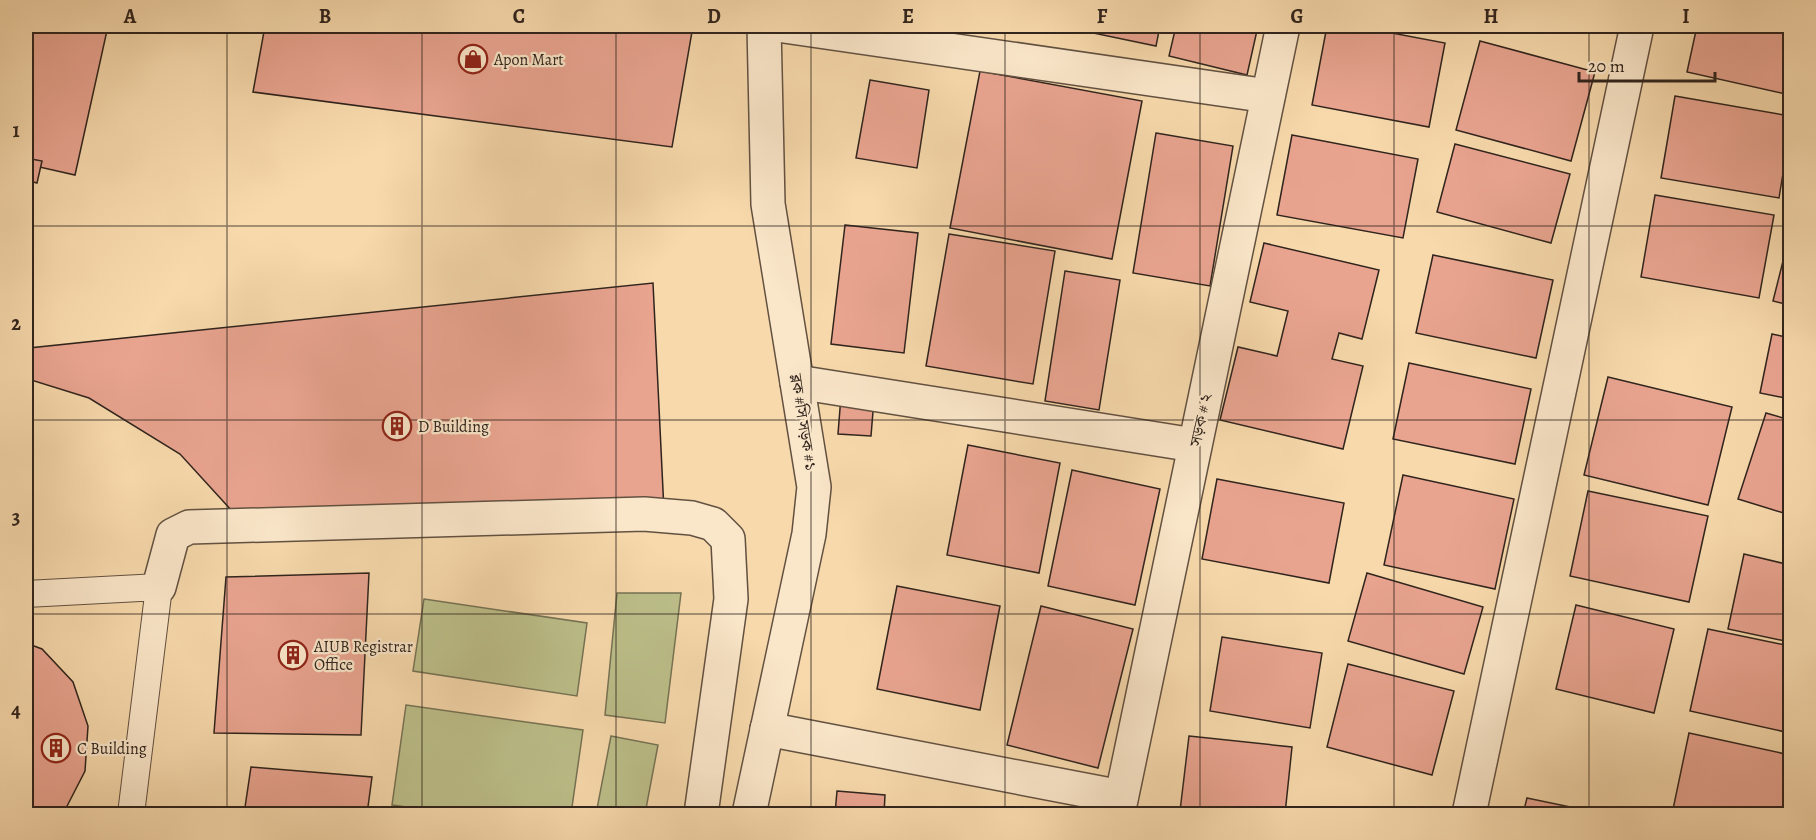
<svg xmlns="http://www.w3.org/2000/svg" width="1816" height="840" viewBox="0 0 1816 840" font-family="Alegreya,'Noto Serif Bengali',serif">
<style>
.garden{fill:#bcbf8a;stroke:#767254;stroke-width:1.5}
.building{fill:#e9a490;stroke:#30241d;stroke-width:1.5}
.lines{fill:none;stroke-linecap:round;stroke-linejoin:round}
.lane-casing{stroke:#625141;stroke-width:28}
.street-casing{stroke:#625141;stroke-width:36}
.lane{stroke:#fae6c9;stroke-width:26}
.street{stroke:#fae6c9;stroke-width:33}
.grid{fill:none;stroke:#30241d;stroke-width:1.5;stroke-opacity:0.55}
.labels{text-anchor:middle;stroke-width:4.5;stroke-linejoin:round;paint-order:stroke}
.poi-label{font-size:16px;fill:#30241d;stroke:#fae6c9;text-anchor:start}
.street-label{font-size:16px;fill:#30241d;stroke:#fae6c9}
.neatline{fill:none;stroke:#30241d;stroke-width:2}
.grid-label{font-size:20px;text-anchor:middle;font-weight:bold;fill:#30241d}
</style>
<rect width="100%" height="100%" fill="#f7d9ac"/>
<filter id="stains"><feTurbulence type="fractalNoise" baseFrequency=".00333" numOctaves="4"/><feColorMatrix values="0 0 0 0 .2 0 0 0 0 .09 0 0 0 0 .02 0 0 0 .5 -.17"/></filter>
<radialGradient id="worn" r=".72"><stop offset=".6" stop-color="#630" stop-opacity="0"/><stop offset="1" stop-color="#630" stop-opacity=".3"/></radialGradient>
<g class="garden">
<path d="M 617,593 L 681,593 L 665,723 L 605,715 Z"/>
<path d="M 424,599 L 587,623 L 577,696 L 413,671 Z"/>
<path d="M 406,705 L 583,730 L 571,814 L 458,814 L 392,805 Z"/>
<path d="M 611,736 L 658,745 L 645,814 L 596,814 Z"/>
</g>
<g class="building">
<path d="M 26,26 L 108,26 L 75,175 L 26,164 Z"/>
<path d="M 265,26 L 693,26 L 672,147 L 253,92 Z"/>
<path d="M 918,26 L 962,26 L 960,35 Z"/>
<path d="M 1028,26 L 1059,26 L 1058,32 Z"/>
<path d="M 1075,26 L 1160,26 L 1156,46 L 1074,29 Z"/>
<path d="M 1176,26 L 1258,26 L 1247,75 L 1169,56 Z"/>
<path d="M 1327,26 L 1355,26 L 1445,43 L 1429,127 L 1312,105 Z"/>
<path d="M 1697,26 L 1790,26 L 1790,95 L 1687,72 Z"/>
<path d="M 1480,41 L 1595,72 L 1571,161 L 1456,130 Z"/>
<path d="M 980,71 L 1142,101 L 1112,259 L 950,228 Z"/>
<path d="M 870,80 L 929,90 L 917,168 L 856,158 Z"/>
<path d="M 1675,96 L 1790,116 L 1790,130 L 1779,198 L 1661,178 Z"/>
<path d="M 1156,133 L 1233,146 L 1210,286 L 1133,273 Z"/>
<path d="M 1292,135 L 1418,159 L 1403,238 L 1277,215 Z"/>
<path d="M 1455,144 L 1570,174 L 1551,243 L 1437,212 Z"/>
<path d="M 26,158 L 42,161 L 37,183 L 26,180 Z"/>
<path d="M 1655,195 L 1774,215 L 1759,298 L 1641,277 Z"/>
<path d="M 845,225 L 918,233 L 904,353 L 831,344 Z"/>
<path d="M 949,234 L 1055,251 L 1033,384 L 926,366 Z"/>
<path d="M 1264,243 L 1379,270 L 1362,339 L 1339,333 L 1332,359 L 1363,366 L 1343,449 L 1220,420 L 1238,347 L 1277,356 L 1288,311 L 1250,302 Z"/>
<path d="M 1787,245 L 1790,246 L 1790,305 L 1773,301 Z"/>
<path d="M 1433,255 L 1553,280 L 1536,358 L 1416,333 Z"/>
<path d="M 1065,271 L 1120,280 L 1099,410 L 1045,401 Z"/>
<path d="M 653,283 L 664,511 L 243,523 L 180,454 L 89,398 L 31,380 L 29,348 Z"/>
<path d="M 1772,334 L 1790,338 L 1790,399 L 1760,393 Z"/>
<path d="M 1409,363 L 1531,389 L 1515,464 L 1393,439 Z"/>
<path d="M 1608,377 L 1732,407 L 1708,505 L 1584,475 Z"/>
<path d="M 841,396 L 874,399 L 871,436 L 838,434 Z"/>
<path d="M 1766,413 L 1790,420 L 1790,515 L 1738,499 Z"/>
<path d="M 968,445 L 1060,463 L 1039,573 L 947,555 Z"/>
<path d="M 1072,470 L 1160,489 L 1135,605 L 1048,586 Z"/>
<path d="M 1403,475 L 1514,499 L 1495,589 L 1384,565 Z"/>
<path d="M 1217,479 L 1344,503 L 1329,583 L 1202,559 Z"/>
<path d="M 1588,491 L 1708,516 L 1689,602 L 1570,576 Z"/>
<path d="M 1744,554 L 1790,565 L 1790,642 L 1728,629 Z"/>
<path d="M 369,573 L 361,735 L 214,733 L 226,577 Z"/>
<path d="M 1367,573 L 1483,607 L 1464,674 L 1348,641 Z"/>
<path d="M 897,586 L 1000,606 L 980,710 L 877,689 Z"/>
<path d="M 1576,605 L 1674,629 L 1654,713 L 1556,689 Z"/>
<path d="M 1041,606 L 1133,629 L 1098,768 L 1007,745 Z"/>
<path d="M 1708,629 L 1790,646 L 1790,733 L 1690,711 Z"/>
<path d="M 1222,637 L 1322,653 L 1310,728 L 1210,711 Z"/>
<path d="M 26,643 L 42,649 L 73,682 L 88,726 L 85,771 L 64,812 L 60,814 L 26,814 Z"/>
<path d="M 1348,664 L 1454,691 L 1432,775 L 1327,747 Z"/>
<path d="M 1689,733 L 1790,755 L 1790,814 L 1672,814 Z"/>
<path d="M 1189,736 L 1292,747 L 1285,814 L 1212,814 L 1180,811 Z"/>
<path d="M 251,767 L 372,777 L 367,814 L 244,814 Z"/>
<path d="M 837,791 L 885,795 L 884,814 L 835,814 Z"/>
<path d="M 1527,798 L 1604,814 L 1523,814 Z"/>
</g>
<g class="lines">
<g class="lane-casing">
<path id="lane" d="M 26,594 L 159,587 L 131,814"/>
</g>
<g class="street-casing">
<g id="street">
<path d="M 784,26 L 1268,96"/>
<path d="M 797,382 L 1194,445"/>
<path d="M 159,587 L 173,535 L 189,527 L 644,514 L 692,518 L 713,524 L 728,539 L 731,599 L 701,814"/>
<path d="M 767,729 L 1121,797"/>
<path d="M 749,814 L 809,534 L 814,487 L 768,204 L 764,26"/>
<path d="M 1118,814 L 1283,26"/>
<path d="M 1469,814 L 1637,26"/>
</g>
</g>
<use href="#lane" class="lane"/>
<use href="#street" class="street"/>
</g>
<path class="grid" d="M 227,26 L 227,814M 422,26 L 422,814M 616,26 L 616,814M 811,26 L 811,814M 1005,26 L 1005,814M 1200,26 L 1200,814M 1394,26 L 1394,814M 1589,26 L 1589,814M 26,226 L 1790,226M 26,420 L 1790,420M 26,614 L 1790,614"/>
<defs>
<g id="shop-ring" transform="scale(1.5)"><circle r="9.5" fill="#fae6c9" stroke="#8f2418" stroke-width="1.5"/><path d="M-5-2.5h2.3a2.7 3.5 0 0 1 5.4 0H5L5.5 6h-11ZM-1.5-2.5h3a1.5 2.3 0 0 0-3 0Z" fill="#8f2418"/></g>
<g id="building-ring" transform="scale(1.5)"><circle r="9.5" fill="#fae6c9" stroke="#8f2418" stroke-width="1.5"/><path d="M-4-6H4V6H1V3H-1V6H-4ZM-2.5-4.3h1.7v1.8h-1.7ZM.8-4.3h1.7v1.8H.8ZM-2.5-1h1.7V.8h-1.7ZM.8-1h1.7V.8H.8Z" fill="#8f2418"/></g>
</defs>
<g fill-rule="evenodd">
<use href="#shop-ring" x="473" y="59"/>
<use href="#building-ring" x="397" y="426"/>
<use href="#building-ring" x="293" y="655"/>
<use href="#building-ring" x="56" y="748"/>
</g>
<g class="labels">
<g class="poi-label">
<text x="494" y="65">Apon Mart</text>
<text x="418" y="432">D Building</text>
<text x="314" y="652">AIUB Registrar<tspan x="314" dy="18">Office</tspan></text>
<text x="77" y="754">C Building</text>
</g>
<g class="street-label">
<text transform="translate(1200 420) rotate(-78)" y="6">সড়ক # ২</text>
<text transform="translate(804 422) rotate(81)" y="6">ব্লক #সি সড়ক #১</text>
</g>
</g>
<rect width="1816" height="840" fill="none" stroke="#f7d9ac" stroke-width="66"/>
<path d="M1579 72v9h136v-9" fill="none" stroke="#30241d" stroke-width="3"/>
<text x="1588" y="72" font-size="18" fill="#30241d" stroke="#fae6c9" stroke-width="4.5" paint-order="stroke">20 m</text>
<rect x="33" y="33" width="1750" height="774" class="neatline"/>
<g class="grid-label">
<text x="130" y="23">A</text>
<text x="325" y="23">B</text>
<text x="519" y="23">C</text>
<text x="714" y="23">D</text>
<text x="908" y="23">E</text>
<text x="1102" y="23">F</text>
<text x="1297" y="23">G</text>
<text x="1491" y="23">H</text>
<text x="1686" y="23">I</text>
<text x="16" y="137">1</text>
<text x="16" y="330">2</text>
<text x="16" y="524">3</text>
<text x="16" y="717">4</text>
</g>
<rect width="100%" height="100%" filter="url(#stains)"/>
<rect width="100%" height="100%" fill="url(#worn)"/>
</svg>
